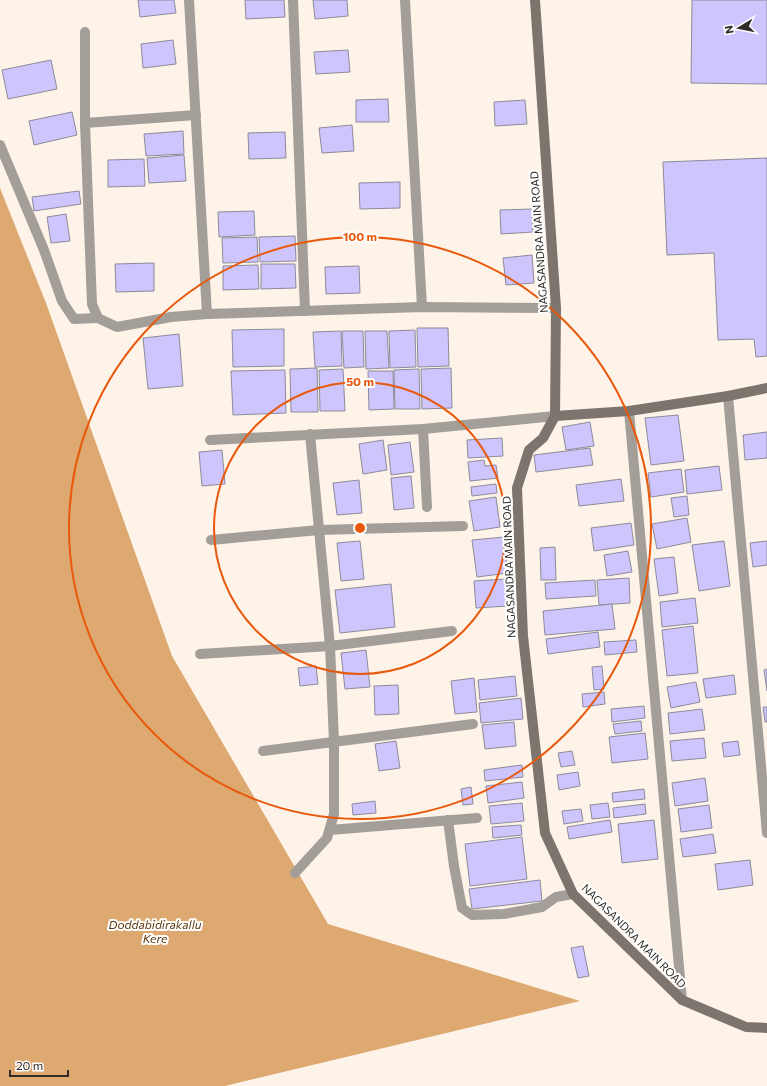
<svg xmlns="http://www.w3.org/2000/svg" width="767" height="1086" viewBox="0 0 767 1086" font-family="Commissioner,sans-serif">
<style>
.water{fill:#dea971}
.building{fill:#cdc5fc;stroke:#8d8b9a}
.lines{fill:none;stroke-linecap:round;stroke-linejoin:round}
.street{stroke:#a49e99;stroke-width:10}
.secondary{stroke:#7d756d;stroke-width:10}
.ring{fill:none;stroke:#e8590c;stroke-width:2}
.labels{text-anchor:middle;stroke-width:4;stroke-linejoin:round;paint-order:stroke}
.street-label{font-size:11px;fill:#302b26;stroke:#fff}
.water-label{font-size:12px;font-style:italic;fill:#5d3a0e;stroke:#fff}
.centre{fill:#e8590c;stroke:#fff;stroke-width:2}
.ring-label{font-size:12px;text-anchor:middle;font-weight:bold;fill:#e8590c;stroke:#fff;stroke-width:4;stroke-linejoin:round;paint-order:stroke}
</style>
<rect width="100%" height="100%" fill="#fdf3e9"/>
<path class="water" d="M 0,188 L 46,303 L 172,656 L 328,924 L 580,1001 L 225,1086 L 0,1086 Z"/>
<g class="building">
<path d="M 138,0 L 174,0 L 176,13 L 140,17 Z"/>
<path d="M 245,0 L 284,0 L 285,17 L 246,19 Z"/>
<path d="M 313,0 L 347,0 L 348,16 L 315,19 Z"/>
<path d="M 692,0 L 767,0 L 767,84 L 691,83 Z"/>
<path d="M 173,40 L 176,64 L 143,68 L 141,44 Z"/>
<path d="M 348,50 L 350,72 L 316,74 L 314,52 Z"/>
<path d="M 51,60 L 57,89 L 8,99 L 2,70 Z"/>
<path d="M 388,99 L 389,122 L 356,122 L 356,100 Z"/>
<path d="M 525,100 L 527,124 L 495,126 L 494,102 Z"/>
<path d="M 72,112 L 77,135 L 34,145 L 29,121 Z"/>
<path d="M 352,125 L 354,151 L 322,153 L 319,128 Z"/>
<path d="M 183,131 L 184,154 L 146,156 L 144,134 Z"/>
<path d="M 285,132 L 286,158 L 249,159 L 248,133 Z"/>
<path d="M 184,155 L 186,181 L 149,183 L 147,158 Z"/>
<path d="M 767,158 L 767,356 L 756,357 L 754,339 L 718,340 L 714,253 L 667,255 L 663,162 Z"/>
<path d="M 144,159 L 145,186 L 108,187 L 108,160 Z"/>
<path d="M 400,182 L 400,208 L 360,209 L 359,183 Z"/>
<path d="M 79,191 L 81,204 L 34,211 L 32,197 Z"/>
<path d="M 532,209 L 533,232 L 501,234 L 500,210 Z"/>
<path d="M 254,211 L 255,235 L 219,237 L 218,212 Z"/>
<path d="M 66,214 L 70,241 L 51,243 L 47,217 Z"/>
<path d="M 295,236 L 296,261 L 260,262 L 259,237 Z"/>
<path d="M 257,237 L 258,262 L 223,263 L 222,238 Z"/>
<path d="M 532,255 L 534,283 L 506,285 L 503,258 Z"/>
<path d="M 154,263 L 154,291 L 116,292 L 115,264 Z"/>
<path d="M 261,264 L 295,264 L 296,288 L 261,289 Z"/>
<path d="M 258,265 L 259,289 L 223,290 L 223,266 Z"/>
<path d="M 359,266 L 360,293 L 326,294 L 325,267 Z"/>
<path d="M 417,328 L 448,328 L 449,366 L 418,367 Z"/>
<path d="M 284,329 L 284,366 L 233,367 L 232,330 Z"/>
<path d="M 415,330 L 416,367 L 390,368 L 389,331 Z"/>
<path d="M 341,331 L 342,366 L 315,367 L 313,332 Z"/>
<path d="M 342,331 L 363,331 L 364,367 L 344,368 Z"/>
<path d="M 365,331 L 387,331 L 389,368 L 366,369 Z"/>
<path d="M 179,334 L 183,386 L 148,389 L 143,338 Z"/>
<path d="M 317,368 L 318,412 L 291,412 L 290,369 Z"/>
<path d="M 451,368 L 452,408 L 422,409 L 421,369 Z"/>
<path d="M 343,369 L 345,411 L 320,411 L 319,370 Z"/>
<path d="M 419,369 L 420,409 L 395,409 L 394,370 Z"/>
<path d="M 285,370 L 286,413 L 233,415 L 231,371 Z"/>
<path d="M 368,371 L 393,371 L 394,409 L 369,410 Z"/>
<path d="M 678,415 L 684,461 L 651,465 L 645,418 Z"/>
<path d="M 590,422 L 594,446 L 566,450 L 562,427 Z"/>
<path d="M 767,432 L 767,458 L 745,460 L 743,435 Z"/>
<path d="M 502,438 L 503,456 L 468,458 L 467,440 Z"/>
<path d="M 383,440 L 387,470 L 363,474 L 359,444 Z"/>
<path d="M 410,442 L 414,472 L 391,475 L 388,445 Z"/>
<path d="M 590,448 L 593,465 L 536,472 L 534,455 Z"/>
<path d="M 222,450 L 225,484 L 202,486 L 199,452 Z"/>
<path d="M 484,460 L 485,466 L 496,465 L 498,478 L 470,481 L 468,462 Z"/>
<path d="M 719,466 L 722,490 L 687,494 L 685,470 Z"/>
<path d="M 681,469 L 684,492 L 651,497 L 648,473 Z"/>
<path d="M 411,476 L 414,508 L 394,510 L 391,478 Z"/>
<path d="M 621,479 L 624,501 L 579,506 L 576,485 Z"/>
<path d="M 359,480 L 362,513 L 337,515 L 333,483 Z"/>
<path d="M 496,484 L 497,493 L 472,496 L 471,487 Z"/>
<path d="M 687,496 L 689,515 L 674,517 L 671,498 Z"/>
<path d="M 496,497 L 500,527 L 474,531 L 469,501 Z"/>
<path d="M 687,518 L 691,542 L 657,549 L 652,524 Z"/>
<path d="M 631,523 L 634,545 L 594,551 L 591,528 Z"/>
<path d="M 504,537 L 508,573 L 477,577 L 472,540 Z"/>
<path d="M 360,541 L 364,579 L 341,581 L 337,543 Z"/>
<path d="M 724,541 L 730,586 L 699,591 L 692,545 Z"/>
<path d="M 767,541 L 767,565 L 753,567 L 750,543 Z"/>
<path d="M 555,547 L 556,580 L 541,580 L 540,548 Z"/>
<path d="M 628,551 L 632,572 L 607,576 L 604,555 Z"/>
<path d="M 674,557 L 678,593 L 659,596 L 654,559 Z"/>
<path d="M 629,578 L 630,603 L 599,605 L 597,580 Z"/>
<path d="M 506,579 L 508,606 L 476,608 L 474,581 Z"/>
<path d="M 595,580 L 596,596 L 546,599 L 545,583 Z"/>
<path d="M 391,584 L 395,627 L 340,633 L 335,590 Z"/>
<path d="M 695,598 L 698,623 L 662,627 L 660,602 Z"/>
<path d="M 612,604 L 615,629 L 545,635 L 543,611 Z"/>
<path d="M 693,626 L 698,673 L 667,676 L 662,630 Z"/>
<path d="M 598,632 L 600,647 L 548,654 L 546,639 Z"/>
<path d="M 636,640 L 637,652 L 605,655 L 604,642 Z"/>
<path d="M 366,650 L 370,687 L 345,689 L 341,653 Z"/>
<path d="M 316,666 L 318,684 L 300,686 L 298,668 Z"/>
<path d="M 602,666 L 604,689 L 594,690 L 592,667 Z"/>
<path d="M 767,669 L 767,691 L 764,670 Z"/>
<path d="M 734,675 L 736,694 L 706,698 L 703,679 Z"/>
<path d="M 515,676 L 517,696 L 480,700 L 478,680 Z"/>
<path d="M 474,678 L 477,712 L 455,714 L 451,681 Z"/>
<path d="M 696,682 L 700,702 L 671,708 L 667,687 Z"/>
<path d="M 398,685 L 399,714 L 375,715 L 374,686 Z"/>
<path d="M 604,692 L 605,704 L 583,707 L 582,694 Z"/>
<path d="M 521,698 L 523,719 L 481,723 L 479,703 Z"/>
<path d="M 644,706 L 645,718 L 612,722 L 611,709 Z"/>
<path d="M 763,707 L 767,707 L 767,722 L 765,722 Z"/>
<path d="M 702,709 L 705,730 L 670,734 L 668,713 Z"/>
<path d="M 641,721 L 642,731 L 615,734 L 613,724 Z"/>
<path d="M 514,722 L 516,746 L 485,749 L 482,725 Z"/>
<path d="M 645,733 L 648,759 L 612,763 L 609,737 Z"/>
<path d="M 704,738 L 706,758 L 672,761 L 670,741 Z"/>
<path d="M 396,741 L 400,768 L 379,771 L 375,744 Z"/>
<path d="M 738,741 L 740,755 L 724,757 L 722,743 Z"/>
<path d="M 572,751 L 575,765 L 561,767 L 558,753 Z"/>
<path d="M 522,765 L 523,777 L 485,781 L 484,770 Z"/>
<path d="M 578,772 L 580,786 L 559,790 L 557,775 Z"/>
<path d="M 705,778 L 708,801 L 675,806 L 672,783 Z"/>
<path d="M 522,782 L 524,798 L 488,803 L 486,786 Z"/>
<path d="M 471,787 L 473,804 L 463,805 L 461,789 Z"/>
<path d="M 644,789 L 645,799 L 613,802 L 612,793 Z"/>
<path d="M 375,801 L 376,813 L 353,815 L 352,804 Z"/>
<path d="M 522,803 L 524,821 L 491,824 L 489,806 Z"/>
<path d="M 608,803 L 610,817 L 592,819 L 590,805 Z"/>
<path d="M 645,804 L 646,814 L 614,818 L 613,808 Z"/>
<path d="M 709,805 L 712,828 L 681,832 L 678,809 Z"/>
<path d="M 581,809 L 583,821 L 564,824 L 562,811 Z"/>
<path d="M 610,820 L 612,832 L 569,839 L 567,827 Z"/>
<path d="M 654,820 L 658,859 L 622,863 L 618,824 Z"/>
<path d="M 521,825 L 522,835 L 493,838 L 492,827 Z"/>
<path d="M 713,834 L 716,853 L 683,857 L 680,839 Z"/>
<path d="M 522,837 L 527,879 L 470,886 L 465,844 Z"/>
<path d="M 750,860 L 753,885 L 718,890 L 715,864 Z"/>
<path d="M 540,880 L 542,901 L 472,909 L 469,889 Z"/>
<path d="M 583,946 L 589,976 L 578,978 L 571,948 Z"/>
</g>
<g class="lines">
<g class="street">
<path d="M 189,0 L 207,314"/>
<path d="M 293,0 L 305,311"/>
<path d="M 405,0 L 422,307"/>
<path d="M 85,32 L 85,123 L 92,304 L 98,318 L 117,327 L 171,317 L 207,314 L 422,307 L 556,308"/>
<path d="M 85,123 L 196,115"/>
<path d="M 0,145 L 44,250 L 62,301 L 74,319 L 98,318"/>
<path d="M 728,396 L 767,833"/>
<path d="M 629,411 L 682,1000"/>
<path d="M 423,429 L 427,507"/>
<path d="M 210,440 L 423,429 L 555,416"/>
<path d="M 211,540 L 319,530 L 463,526"/>
<path d="M 200,654 L 330,646 L 452,631"/>
<path d="M 263,751 L 473,724"/>
<path d="M 448,820 L 454,866 L 462,908 L 472,915 L 504,914 L 542,907 L 556,897 L 573,894"/>
<path d="M 330,830 L 477,818"/>
<path d="M 295,873 L 327,838 L 334,814 L 334,742 L 330,646 L 310,434"/>
</g>
<g class="secondary">
<path d="M 535,0 L 556,308 L 555,416 L 543,438 L 529,450 L 517,488 L 523,636 L 545,833 L 573,894 L 682,1000 L 746,1027 L 767,1028"/>
<path d="M 555,416 L 629,411 L 728,396 L 767,388"/>
</g>
</g>
<g class="ring">
<circle cx="360" cy="528" r="146"/>
<circle cx="360" cy="528" r="291"/>
</g>
<g class="labels">
<g class="street-label">
<text transform="translate(539 242) rotate(-94)" y="4">NAGASANDRA MAIN ROAD</text>
<text transform="translate(509 567) rotate(-92)" y="4">NAGASANDRA MAIN ROAD</text>
<text transform="translate(634 936) rotate(45)" y="4">NAGASANDRA MAIN ROAD</text>
</g>
<g class="water-label">
<text x="155" y="929">Doddabidirakallu<tspan x="155" dy="14">Kere</tspan></text>
</g>
</g>
<circle cx="360" cy="528" r="6" class="centre"/>
<g class="ring-label">
<text x="360" y="241">100 m</text>
<text x="360" y="386">50 m</text>
</g>
<g transform="translate(739 28) rotate(260)" stroke="#ffffff" stroke-width="3" paint-order="stroke">
<path d="M0-3L7 15L0 10L-7 15Z" fill="#302b26"/>
<text y="-6" font-size="11" font-weight="bold" text-anchor="middle" fill="#302b26">N</text>
</g>
<path d="M10 1070v6h58v-6" fill="none" stroke="#302b26" stroke-width="2"/>
<text x="16" y="1070" font-size="12" fill="#302b26" stroke="#ffffff" stroke-width="3" paint-order="stroke">20 m</text>
</svg>
